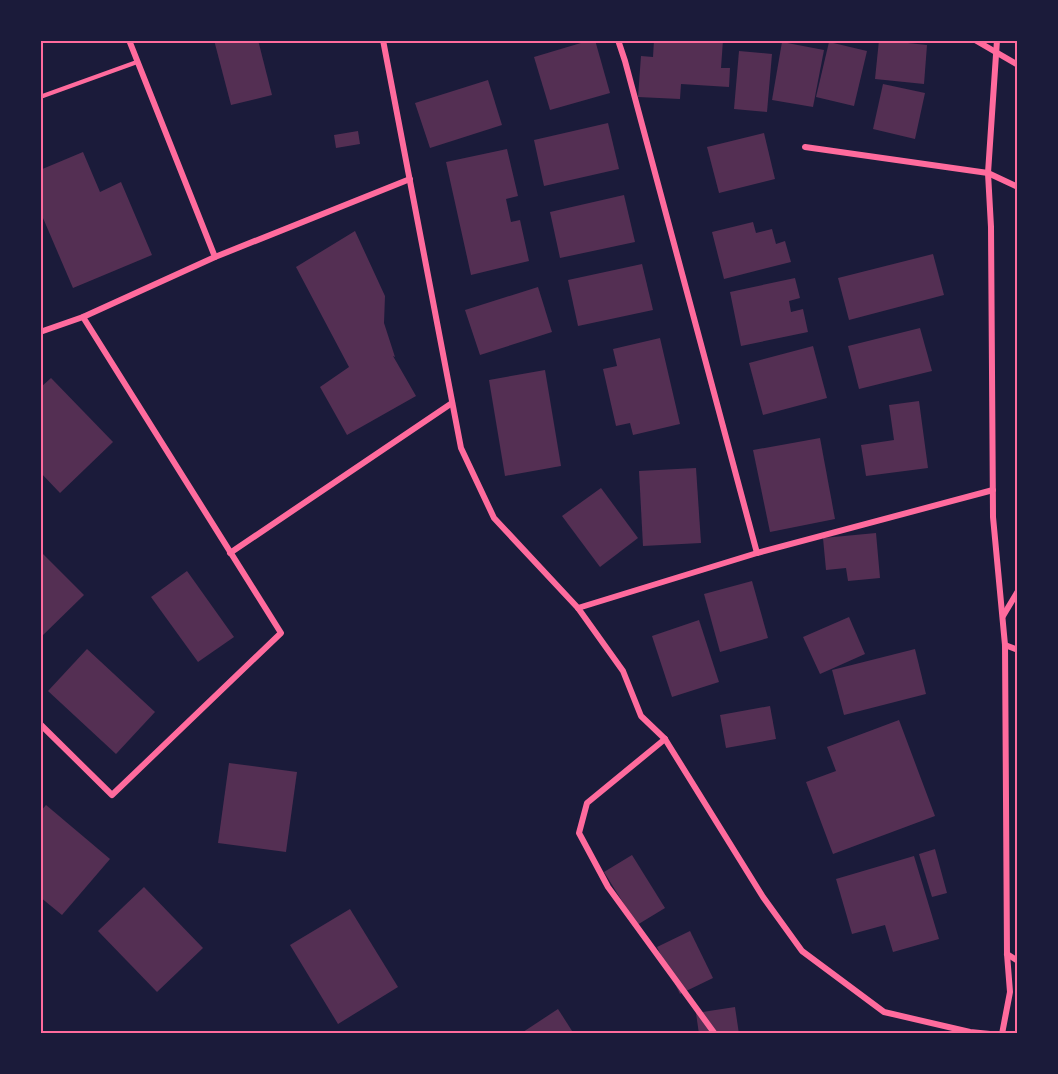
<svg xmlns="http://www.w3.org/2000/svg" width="1058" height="1074" viewBox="0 0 1058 1074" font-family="Helvetica,sans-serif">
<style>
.building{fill:#542f53}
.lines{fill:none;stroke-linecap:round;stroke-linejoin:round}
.service{stroke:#ff6b9d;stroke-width:4.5}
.minor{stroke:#ff6b9d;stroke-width:6}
.neatline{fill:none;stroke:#ff6b9d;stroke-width:2}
</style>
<rect width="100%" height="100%" fill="#1b1b3a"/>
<g class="building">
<path d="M 214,40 L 258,40 L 272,95 L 231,105 Z"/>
<path d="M 591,40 L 595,40 L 610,93 L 550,110 L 534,57 Z"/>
<path d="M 654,40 L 723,40 L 721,68 L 730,68 L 729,87 L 681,84 L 680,99 L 638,97 L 641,56 L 653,57 Z"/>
<path d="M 879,40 L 927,45 L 924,84 L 875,79 Z"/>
<path d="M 782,42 L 824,50 L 813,107 L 772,100 Z"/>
<path d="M 829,42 L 867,51 L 854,106 L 816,97 Z"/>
<path d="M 739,51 L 772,54 L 767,112 L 734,109 Z"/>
<path d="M 488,80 L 502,125 L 430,148 L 415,103 Z"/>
<path d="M 883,84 L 925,93 L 915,139 L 873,129 Z"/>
<path d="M 608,123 L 619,169 L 544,186 L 534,140 Z"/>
<path d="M 358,131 L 360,144 L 336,148 L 334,135 Z"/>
<path d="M 764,133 L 775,179 L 719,193 L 707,147 Z"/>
<path d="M 507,149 L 518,196 L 506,199 L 511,222 L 520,220 L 529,261 L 471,275 L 446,162 Z"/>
<path d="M 83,152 L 100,192 L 121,182 L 152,255 L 73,288 L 40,211 L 40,170 Z"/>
<path d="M 624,195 L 635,242 L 560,258 L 550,212 Z"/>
<path d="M 753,222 L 756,233 L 772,229 L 776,244 L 785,241 L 791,262 L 724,279 L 712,232 Z"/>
<path d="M 355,231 L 385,296 L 384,323 L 395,357 L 393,356 L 416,396 L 347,435 L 320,387 L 349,367 L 296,267 Z"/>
<path d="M 933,254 L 944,295 L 849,320 L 838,278 Z"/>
<path d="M 642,264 L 653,310 L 578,326 L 568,280 Z"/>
<path d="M 795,278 L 800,298 L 789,301 L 791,312 L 803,309 L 808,332 L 741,346 L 730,292 Z"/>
<path d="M 538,287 L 552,332 L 480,355 L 465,310 Z"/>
<path d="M 920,328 L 932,371 L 859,389 L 848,346 Z"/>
<path d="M 660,338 L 680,424 L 633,435 L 630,423 L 616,426 L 603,369 L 617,366 L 613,349 Z"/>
<path d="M 813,346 L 827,398 L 763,415 L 749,363 Z"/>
<path d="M 545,370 L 561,466 L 505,476 L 489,380 Z"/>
<path d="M 51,378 L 113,442 L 60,493 L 40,472 L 40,388 Z"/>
<path d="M 919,401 L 928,468 L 866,476 L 861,445 L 894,440 L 889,405 Z"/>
<path d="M 820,438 L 835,519 L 770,532 L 753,450 Z"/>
<path d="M 696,468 L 701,543 L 643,546 L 639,471 Z"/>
<path d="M 601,488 L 638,538 L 600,567 L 562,516 Z"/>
<path d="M 876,533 L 880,578 L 848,581 L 846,568 L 826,570 L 823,538 Z"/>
<path d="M 40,551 L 84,595 L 40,638 Z"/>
<path d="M 187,571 L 234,637 L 198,662 L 151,597 Z"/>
<path d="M 752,581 L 768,638 L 720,652 L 704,594 Z"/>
<path d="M 849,617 L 865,654 L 820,674 L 803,637 Z"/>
<path d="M 699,620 L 719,682 L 672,697 L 652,636 Z"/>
<path d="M 87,649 L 155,712 L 116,754 L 48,691 Z"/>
<path d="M 915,649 L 926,694 L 844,715 L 832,670 Z"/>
<path d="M 770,706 L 776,739 L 726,748 L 720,715 Z"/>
<path d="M 899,720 L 935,816 L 833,854 L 806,782 L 836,771 L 827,747 Z"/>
<path d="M 229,763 L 297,772 L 286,852 L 218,843 Z"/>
<path d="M 46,805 L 110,859 L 62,915 L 40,897 L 40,812 Z"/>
<path d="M 935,849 L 947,893 L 932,897 L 919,854 Z"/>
<path d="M 632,855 L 665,908 L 637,925 L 604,872 Z"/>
<path d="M 914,856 L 939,939 L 893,952 L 885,925 L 852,934 L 836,879 Z"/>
<path d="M 144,887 L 203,948 L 157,992 L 98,931 Z"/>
<path d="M 350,909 L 398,987 L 338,1024 L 290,945 Z"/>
<path d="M 690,931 L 713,978 L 680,994 L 657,947 Z"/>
<path d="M 735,1007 L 739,1034 L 699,1034 L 696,1013 Z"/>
<path d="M 558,1009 L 574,1034 L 520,1034 Z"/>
</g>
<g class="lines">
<path class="service" d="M 40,97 L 137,62"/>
<g class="minor">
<path d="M 129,40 L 215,257"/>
<path d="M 383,40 L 461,448 L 494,518 L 578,608 L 623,671 L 641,716 L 665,739 L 763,897 L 802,951 L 884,1012 L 970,1032 L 990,1034"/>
<path d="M 618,40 L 625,61 L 757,553"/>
<path d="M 975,40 L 1018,65"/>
<path d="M 997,40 L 988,173 L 991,227 L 993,517 L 1005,645 L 1007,954 L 1010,992 L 1002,1034"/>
<path d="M 805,147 L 988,173 L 1018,187"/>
<path d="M 40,332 L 83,317 L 215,257 L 410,179"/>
<path d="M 230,553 L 452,403"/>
<path d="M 578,608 L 757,553 L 993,490"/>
<path d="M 1003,616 L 1018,591"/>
<path d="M 1005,645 L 1018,650"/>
<path d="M 40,724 L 112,795 L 281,633 L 83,317"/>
<path d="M 665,739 L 587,803 L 579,833 L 608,887 L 715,1034"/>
<path d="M 1007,954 L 1018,961"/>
</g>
</g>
<rect width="1058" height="1074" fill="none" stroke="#1b1b3a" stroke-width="84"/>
<rect x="42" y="42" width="974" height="990" class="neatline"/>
</svg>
